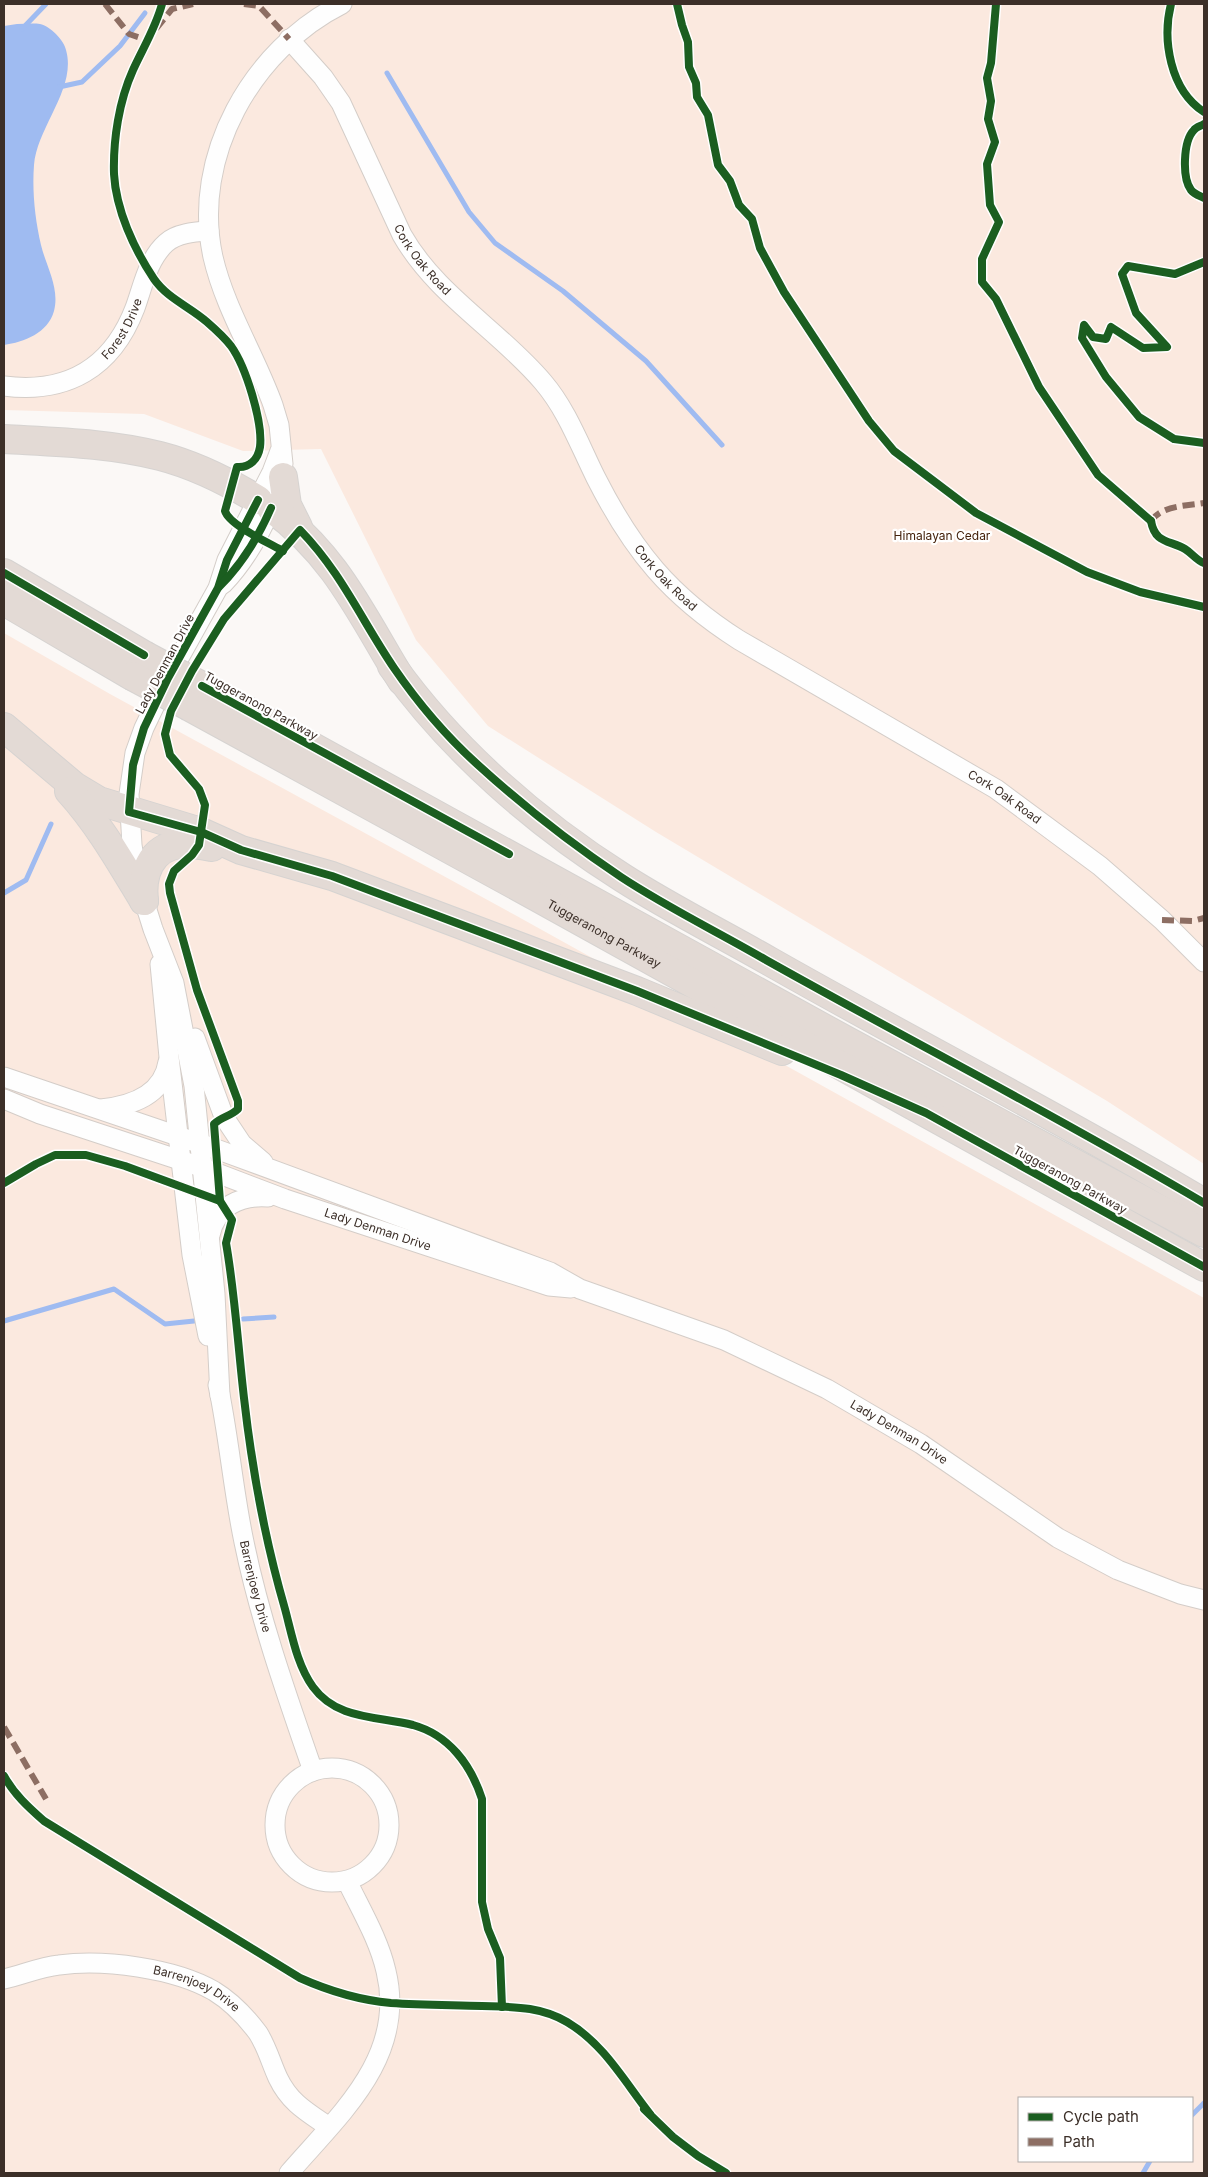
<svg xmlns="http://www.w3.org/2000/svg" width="1208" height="2177" viewBox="0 0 1208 2177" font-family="Inter,sans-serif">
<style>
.green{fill:#fbe9df;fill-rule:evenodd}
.water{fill:#9fbbf1}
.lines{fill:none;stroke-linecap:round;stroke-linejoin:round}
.stream{stroke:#9fbbf1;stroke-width:5}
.minor-casing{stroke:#d4cdc8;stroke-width:21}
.highway-casing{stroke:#d6d3d1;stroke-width:30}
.minor{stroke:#fefefe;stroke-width:19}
.highway{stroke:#e3dad5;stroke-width:28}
.highway-bridge-casing{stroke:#d6d3d1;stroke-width:30;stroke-linecap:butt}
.highway-bridge{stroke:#e3dad5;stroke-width:28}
.quiet{stroke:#8d6e63;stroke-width:6;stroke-dasharray:12 6;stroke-linecap:butt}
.cycleway-casing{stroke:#fff;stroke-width:11}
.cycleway{stroke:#1b5e20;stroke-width:8}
.labels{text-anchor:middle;stroke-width:4.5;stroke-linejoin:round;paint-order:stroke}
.street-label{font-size:12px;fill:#3c2f28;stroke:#fff}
.park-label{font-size:12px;fill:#44220c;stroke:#fff}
</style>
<rect width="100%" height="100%" fill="#fbf8f6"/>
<g class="green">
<path d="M 4,4 L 1204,4 L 1204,1164 L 1107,1101 L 656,832 L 488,726 L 416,640 L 321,449 L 243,451 L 144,414 L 4,410 Z"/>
<path d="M 4,633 L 110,694 L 515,915 L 1204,1298 L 1204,2173 L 4,2173 ZM 1019,2098 L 1192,2098 L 1192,2161 L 1019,2161 Z"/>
</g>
<path class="water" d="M 17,24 C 25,24 33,23 40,24 C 50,26 64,40 66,50 C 77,88 37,127 34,165 C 32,191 35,219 41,245 C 46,266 60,288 54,311 C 48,333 24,342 4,345 L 4,26 Z"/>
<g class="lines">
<g class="stream">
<path d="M 22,29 L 46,4"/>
<path d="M 387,73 L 469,212 L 495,243 L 563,291 L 646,361 L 722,445"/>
<path d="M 59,87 L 82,82 L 120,46 L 145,13"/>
<path d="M 4,893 L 26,880 L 51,824"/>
<path d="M 243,1319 L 274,1317"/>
<path d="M 4,1321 L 114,1289 L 165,1324 L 194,1321"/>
<path d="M 1192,2115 L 1204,2103"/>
<path d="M 1143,2173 L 1150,2161"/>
</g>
<g class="minor-casing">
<g id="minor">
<path id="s1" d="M 289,39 L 323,77 L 341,103 L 402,235 C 436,295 499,330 543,382 C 567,410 580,446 596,478 C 633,551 670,596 739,640 L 996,789 L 1100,866 L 1162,920 L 1204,962"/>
<path id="s2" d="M 4,386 C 67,394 112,368 135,308 C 143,286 148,259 166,243 C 177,233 195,232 209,231"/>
<path d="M 283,464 L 279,425 L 273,405 C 255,355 225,309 213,257 C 191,157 252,49 342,4"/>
<path d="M 223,584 C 247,559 263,529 276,497"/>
<path d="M 160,964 L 169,1057 L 192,1255 L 208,1336"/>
<path d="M 195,1038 L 224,1117 L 242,1144 L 263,1162"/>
<path id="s3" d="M 4,1077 L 216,1149 L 550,1272 L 580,1289 L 724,1340 L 827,1389 L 921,1444 L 1058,1538 L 1118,1570 L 1180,1594 L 1204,1600"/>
<path id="s4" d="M 4,1099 L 40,1114 L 201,1167 L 285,1199 L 549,1286 L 571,1288"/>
<path d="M 101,1109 C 130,1106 163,1096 168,1062"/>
<path d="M 210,1235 C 216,1206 241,1195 268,1197"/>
<path id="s5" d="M 218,1385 C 229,1437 233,1490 244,1542 C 260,1620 287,1696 313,1771"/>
<path d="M 220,1396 L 215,1294 L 194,1086 L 174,983 L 153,929 L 137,878 L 132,845 L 129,794 L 135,753 L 144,728 L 168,678 L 218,588 L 227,560 L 272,472 L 280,451"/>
<circle cx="332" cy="1825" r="57"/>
<path id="s6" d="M 4,1979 C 22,1975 40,1967 59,1965 C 104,1959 174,1968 214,1991 C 232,2002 246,2017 258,2033 C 267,2047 271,2063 278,2078 C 290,2103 307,2112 329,2127"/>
<path d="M 289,2173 C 339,2115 407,2057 386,1971 C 379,1940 361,1910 347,1881"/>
</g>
</g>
<g class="highway-casing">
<g id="highway">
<path d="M 4,439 C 56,442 109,443 160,456 C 195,465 227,481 258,500"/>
<path d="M 283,477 L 287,505 L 298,527"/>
<path d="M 271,508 C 336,555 362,616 402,681"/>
<path d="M 4,573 L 144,655"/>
<path d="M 4,601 L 132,676"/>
<path d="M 392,666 C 452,750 536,823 623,878 C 670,908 720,933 769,961 C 913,1043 1061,1118 1204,1203"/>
<path d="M 202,686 L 847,1041 L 1204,1233"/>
<path id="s7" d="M 190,707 L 537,897 L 1204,1267"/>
<path d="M 4,727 L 74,786 L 99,801 L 201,832 L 241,850 L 332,876 L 637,991 L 782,1051"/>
<path d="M 69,791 C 99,824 121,863 144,901"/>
<path d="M 144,901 C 141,875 150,848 180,844 C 191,843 201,845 212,847"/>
</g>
</g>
<use href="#minor" class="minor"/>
<use href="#highway" class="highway"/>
<g class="highway-bridge-casing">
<g id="highway-bridge">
<path d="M 144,655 L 202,686"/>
<path d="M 132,676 L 190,707"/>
</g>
</g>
<use href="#highway-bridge" class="highway-bridge"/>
<g class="quiet">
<path d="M 105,4 L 129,34 L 147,40 L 172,9 L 193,4"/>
<path d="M 244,4 L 259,6 L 289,39"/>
<path d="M 1151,521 C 1162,505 1187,506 1204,503"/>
<path d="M 1162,920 L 1192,921 L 1204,918"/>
<path d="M 4,1727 L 46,1799"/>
</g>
<g class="cycleway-casing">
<g id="cycleway">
<path d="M 162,4 C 156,27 143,48 133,70 C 119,101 113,140 114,174 C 116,210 134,249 154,279 C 167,298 190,307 207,322 C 215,329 224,337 231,346 C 246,367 263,422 260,447 C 258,459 250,468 237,467 L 225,511 C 229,525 269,543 283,551"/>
<path d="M 677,4 L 682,25 L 688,42 L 689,67 L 696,83 L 697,97 L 708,115 L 718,165 L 730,181 L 739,205 L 752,219 L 760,248 L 784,292 L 869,421 L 894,451 L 976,513 L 1087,572 L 1140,592 L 1204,607"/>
<path d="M 996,4 L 991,63 L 987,78 L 991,101 L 988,119 L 995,142 L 987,164 L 990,205 L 999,222 L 982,259 L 982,282 L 996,299 L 1039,387 L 1098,475 L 1151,521"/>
<path d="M 1171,4 C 1162,40 1170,90 1204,112"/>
<path d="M 1204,124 C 1201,126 1196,127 1194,130 C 1183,141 1182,178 1191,190 C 1194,194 1200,196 1204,198"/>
<path d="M 1204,262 L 1175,274 L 1128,266 L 1122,274 L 1136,313 L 1167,347 L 1143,348 L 1111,327 L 1106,339 L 1093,337 L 1084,325 L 1082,338 L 1106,377 L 1139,417 L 1174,439 L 1204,443"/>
<path d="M 258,500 L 227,560 L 218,588 L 168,678 L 144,728 L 133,765 L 129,812 L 201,832 L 241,850 L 332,876 L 637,991 L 841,1075 L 926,1113 L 1204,1267"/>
<path d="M 1151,521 C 1155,544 1170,540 1185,549 C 1193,554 1196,560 1204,563"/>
<path d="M 4,573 L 144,655"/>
<path d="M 219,587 C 242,564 258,538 271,508"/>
<path d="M 202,686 L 509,854"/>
<path d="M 4,1183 L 36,1164 L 55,1155 L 86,1155 L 125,1166 L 220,1201 L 232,1220 L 226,1243 C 235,1294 238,1347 244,1398 C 252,1469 265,1540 285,1609 C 292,1635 297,1665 313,1687 C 337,1720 377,1716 413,1725 C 449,1735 471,1765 482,1799 L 482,1902 L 488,1929 L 500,1958 L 502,2007"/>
<path d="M 220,1201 L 214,1124 C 221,1117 231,1116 238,1109 L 238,1101 L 197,990 L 170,893 L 169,884 L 174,871 L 192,855 L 199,845 L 205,805 L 199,789 L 170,755 L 165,734 L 171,711 L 192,671 L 224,619 L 300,530 C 341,572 362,621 394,668 C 418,703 445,735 477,764 C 522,805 570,843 621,877 C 668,908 718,932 766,960 C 912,1042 1061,1118 1204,1203"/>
<path d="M 4,1776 C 14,1794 28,1807 44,1821 L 300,1978 C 329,1991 359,2000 391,2003 C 421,2005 452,2005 482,2006 C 512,2007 540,2006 567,2022 C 604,2044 624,2081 650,2114"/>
<path d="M 644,2109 L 673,2137 L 698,2156 L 726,2173"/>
</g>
</g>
<use href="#cycleway" class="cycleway"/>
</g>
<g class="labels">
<g class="street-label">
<text dy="4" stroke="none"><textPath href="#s1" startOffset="260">Cork Oak Road</textPath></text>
<text dy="4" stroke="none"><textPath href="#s2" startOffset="142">Forest Drive</textPath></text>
<text dy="4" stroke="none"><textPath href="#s1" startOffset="665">Cork Oak Road</textPath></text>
<text transform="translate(165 664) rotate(-62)" y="4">Lady Denman Drive</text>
<text transform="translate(261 706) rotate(29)" y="4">Tuggeranong Parkway</text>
<text dy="4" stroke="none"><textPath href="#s1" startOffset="1070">Cork Oak Road</textPath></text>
<text dy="4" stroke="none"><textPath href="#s7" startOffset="472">Tuggeranong Parkway</textPath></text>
<text transform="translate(1070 1180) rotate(29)" y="4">Tuggeranong Parkway</text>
<text dy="4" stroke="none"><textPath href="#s4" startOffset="396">Lady Denman Drive</textPath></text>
<text dy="4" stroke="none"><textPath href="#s3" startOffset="965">Lady Denman Drive</textPath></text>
<text dy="4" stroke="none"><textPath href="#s5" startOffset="205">Barrenjoey Drive</textPath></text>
<text dy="4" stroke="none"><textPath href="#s6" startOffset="199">Barrenjoey Drive</textPath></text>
</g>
<g class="park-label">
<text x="942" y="540">Himalayan Cedar</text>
</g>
</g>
<rect width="1208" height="2177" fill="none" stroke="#3c2f28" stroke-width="10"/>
<rect x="1018" y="2097" width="175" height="65" fill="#ffffff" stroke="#b1aca9"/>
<rect x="1028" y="2113" width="25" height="8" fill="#1b5e20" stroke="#b1aca9"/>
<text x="1063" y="2122" font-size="15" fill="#3c2f28">Cycle path</text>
<rect x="1028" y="2138" width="25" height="8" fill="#8d6e63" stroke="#b1aca9"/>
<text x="1063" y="2147" font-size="15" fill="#3c2f28">Path</text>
</svg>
